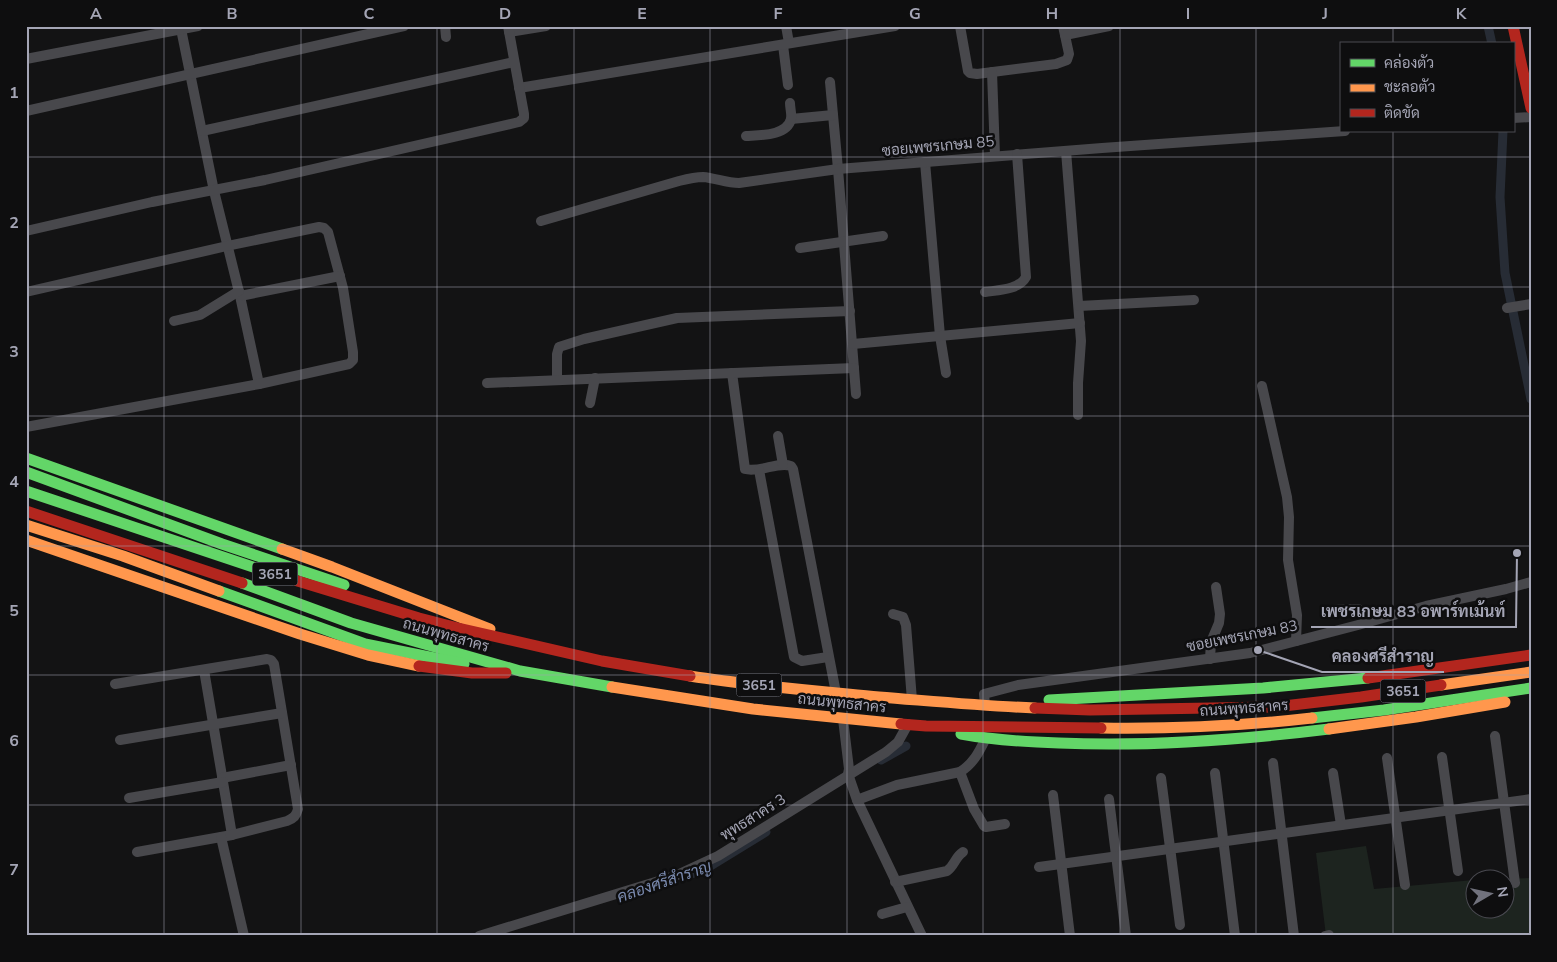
<svg xmlns="http://www.w3.org/2000/svg" width="1557" height="962" viewBox="0 0 1557 962" font-family="'Nunito Sans',Sarabun,sans-serif">
<style>
.green{fill:#1d241f}
.lines{fill:none;stroke-linecap:round;stroke-linejoin:round}
.canal{stroke:#272c35;stroke-width:9}
.street{stroke:#48484c;stroke-width:10}
.fast{stroke:#63d668;stroke-width:11}
.slow{stroke:#ff974d;stroke-width:11}
.jam{stroke:#b3261e;stroke-width:11}
.grid{fill:none;stroke:#a4a5b5;stroke-width:1;stroke-opacity:0.55}
.labels{text-anchor:middle;stroke-width:5;stroke-linejoin:round;paint-order:stroke}
.shield{fill:#0e0e0f;stroke:#777883;stroke-width:1}
.shield-label{font-size:14px;font-weight:bold;fill:#a4a5b5}
.street-label{font-size:15px;fill:#a4a5b5;stroke:#0e0e0f}
.water-label{font-size:16px;font-style:italic;fill:#7b8bb0;stroke:#0e0e0f}
.leader{fill:none;stroke:#a4a5b5;stroke-width:2}
.callout-dot{fill:#a4a5b5;stroke:#0e0e0f;stroke-width:2}
.callout-label{font-size:16px;text-anchor:middle;font-weight:bold;fill:#a4a5b5;stroke:#0e0e0f;stroke-width:5;stroke-linejoin:round;paint-order:stroke}
.neatline{fill:none;stroke:#a4a5b5;stroke-width:2}
.grid-label{font-size:16px;text-anchor:middle;font-weight:bold;fill:#a4a5b5}
</style>
<rect width="100%" height="100%" fill="#131314"/>
<path class="green" d="M 1366,846 L 1374,889 L 1474,880 L 1474,910 L 1504,910 L 1504,880 L 1496,879 L 1531,878 L 1531,936 L 1326,936 L 1316,853 Z"/>
<g class="lines">
<g class="canal">
<path d="M 1488,26 L 1492,44"/>
<path d="M 1503,131 L 1500,197 L 1505,273 L 1531,399"/>
<path d="M 881,760 L 906,746"/>
<path d="M 683,877 L 709,867 L 766,832"/>
</g>
<g class="street">
<path d="M 445,26 L 446,37"/>
<path d="M 786,26 L 789,43"/>
<path d="M 960,26 L 968,71 L 970,73 L 977,74 L 1056,64 L 1067,60 L 1069,54 L 1063,26"/>
<path d="M 181,29 L 214,191 L 240,296 L 259,384"/>
<path d="M 509,32 L 546,26"/>
<path d="M 1065,35 L 1109,26"/>
<path d="M 783,45 L 788,85"/>
<path d="M 26,59 L 198,26"/>
<path d="M 992,72 L 995,156"/>
<path d="M 830,82 L 838,169 L 856,394"/>
<path d="M 519,88 L 895,26"/>
<path d="M 26,111 L 404,26"/>
<path d="M 1513,118 L 1531,117"/>
<path d="M 791,119 L 833,115"/>
<path d="M 202,131 L 514,62"/>
<path d="M 746,136 C 760,135 787,136 791,119 C 792,115 790,108 790,103"/>
<path d="M 1066,151 L 1081,341 L 1078,383 L 1078,415"/>
<path d="M 925,162 L 940,336 L 946,373"/>
<path d="M 541,221 L 679,181 C 687,179 695,177 703,177 C 715,178 727,183 739,183 L 838,169 L 1102,148 L 1345,131"/>
<path d="M 26,231 L 152,202 L 265,180 L 519,122 L 524,118 L 524,114 L 508,26"/>
<path d="M 800,248 L 883,236"/>
<path d="M 26,292 L 227,246 L 319,227 L 324,228 L 328,232 L 343,288 L 353,352 L 353,360 L 349,364 L 259,384 L 26,427"/>
<path d="M 985,292 C 998,290 1019,290 1026,277 L 1017,154"/>
<path d="M 240,296 L 340,276"/>
<path d="M 1079,306 L 1194,300"/>
<path d="M 1507,308 L 1531,304"/>
<path d="M 174,321 L 200,315 L 239,291"/>
<path d="M 853,344 L 1080,323"/>
<path d="M 732,373 L 745,469 C 760,473 779,461 791,466 L 793,469 L 836,693"/>
<path d="M 557,380 L 557,354 L 559,347 L 584,339 L 677,318 L 850,311"/>
<path d="M 487,383 L 854,368"/>
<path d="M 1262,386 L 1287,497 L 1289,517 L 1288,560 L 1297,615 L 1296,641"/>
<path d="M 590,403 L 595,378"/>
<path d="M 778,436 L 783,465"/>
<path d="M 759,470 L 794,657 L 802,661 L 828,657"/>
<path d="M 1332,610 L 1358,609 L 1363,613 L 1366,623"/>
<path d="M 893,614 L 903,617 L 906,625 L 912,700"/>
<path d="M 1210,659 L 1211,642 L 1219,623 L 1220,614 L 1216,587"/>
<path d="M 204,670 L 232,835"/>
<path d="M 115,684 L 267,659 L 271,660 L 274,664 L 298,809 C 296,816 294,818 287,821 L 232,835 L 137,852"/>
<path d="M 985,705 L 984,694 L 1018,685 L 1250,653 L 1358,625 L 1426,606 L 1506,589 L 1531,582"/>
<path d="M 843,719 L 849,769 L 848,774 L 857,800 L 922,936"/>
<path d="M 1495,736 L 1515,883"/>
<path d="M 120,740 L 282,713"/>
<path d="M 1442,757 L 1458,871"/>
<path d="M 1387,758 L 1405,885"/>
<path d="M 1273,763 L 1294,936"/>
<path d="M 960,772 L 974,809 L 984,826 L 986,827 L 1005,824"/>
<path d="M 1215,773 L 1235,936"/>
<path d="M 1333,773 L 1341,825"/>
<path d="M 222,778 L 291,765"/>
<path d="M 1161,778 L 1180,925"/>
<path d="M 1053,795 L 1070,936"/>
<path d="M 129,798 L 223,782"/>
<path d="M 1109,799 L 1126,936"/>
<path d="M 857,800 L 897,785 L 960,772 C 974,763 979,752 986,738"/>
<path d="M 221,837 L 244,936"/>
<path d="M 1039,867 L 1531,799"/>
<path d="M 895,882 L 947,871 C 955,865 955,857 963,852"/>
<path d="M 882,914 L 907,907"/>
<path d="M 479,936 L 675,876 L 718,856 L 886,752 L 898,742 L 908,724"/>
<path d="M 1325,936 L 1329,935"/>
</g>
<g class="fast">
<path d="M 26,458 L 282,549"/>
<path d="M 26,472 L 222,544 L 344,585"/>
<path d="M 26,491 L 268,572"/>
<path d="M 242,583 L 351,623 L 520,671 L 612,687"/>
<path d="M 219,591 L 365,644 L 464,664"/>
<path d="M 1049,700 L 1263,688 L 1368,678"/>
<path d="M 1312,718 L 1384,710 L 1531,688"/>
<path d="M 961,734 C 993,740 1027,742 1059,743 C 1149,747 1240,740 1329,729"/>
</g>
<g class="slow">
<path d="M 26,525 L 123,556 L 219,591"/>
<path d="M 26,540 L 300,634 L 368,655 L 419,666"/>
<path d="M 282,549 L 332,567 L 490,629"/>
<path d="M 690,676 C 753,686 816,691 879,697 C 931,701 983,706 1035,708"/>
<path d="M 1441,685 L 1531,672"/>
<path d="M 612,687 L 753,709 L 901,724"/>
<path d="M 1101,728 C 1172,729 1242,726 1312,718"/>
<path d="M 1329,729 L 1416,717 L 1505,702"/>
</g>
<g class="jam">
<path d="M 1513,26 L 1531,108"/>
<path d="M 26,511 L 242,583"/>
<path d="M 268,572 L 419,618 L 458,628 L 602,661 L 690,676"/>
<path d="M 419,666 L 472,673 L 506,673"/>
<path d="M 1368,678 L 1531,655"/>
<path d="M 1035,708 L 1090,710 L 1275,707 L 1361,697 L 1441,685"/>
<path d="M 901,724 L 926,726 L 1101,728"/>
</g>
</g>
<path class="grid" d="M 164,26 L 164,936M 301,26 L 301,936M 437,26 L 437,936M 574,26 L 574,936M 710,26 L 710,936M 847,26 L 847,936M 983,26 L 983,936M 1120,26 L 1120,936M 1256,26 L 1256,936M 1393,26 L 1393,44M 1393,131 L 1393,936M 26,157 L 1531,157M 26,287 L 1531,287M 26,416 L 1531,416M 26,546 L 1531,546M 26,675 L 1531,675M 26,805 L 1531,805"/>
<g class="labels">
<g class="shield">
<rect x="252.5" y="562.5" width="45" height="23" rx="4"/>
<rect x="736.5" y="673.5" width="45" height="23" rx="4"/>
<rect x="1380.5" y="679.5" width="45" height="23" rx="4"/>
</g>
<g class="shield-label">
<text x="275" y="579">3651</text>
<text x="759" y="690">3651</text>
<text x="1403" y="696">3651</text>
</g>
<g class="street-label">
<text transform="translate(938 146) rotate(-5)" y="5">ซอยเพชรเกษม 85</text>
<text transform="translate(446 635) rotate(16)" y="5">ถนนพุทธสาคร</text>
<text transform="translate(1242 636) rotate(-11)" y="5">ซอยเพชรเกษม 83</text>
<text transform="translate(842 703) rotate(6)" y="5">ถนนพุทธสาคร</text>
<text transform="translate(1244 708) rotate(-4)" y="5">ถนนพุทธสาคร</text>
<text transform="translate(753 817) rotate(-32)" y="5">พุทธสาคร 3</text>
</g>
<g class="water-label">
<text transform="translate(664 881) rotate(-19)" y="6">คลองศรีสำราญ</text>
</g>
</g>
<path class="leader" d="M1517 553L1516 627H1311M1258 650L1322 672H1444"/>
<g class="callout-dot">
<circle cx="1517" cy="553" r="5"/>
<circle cx="1258" cy="650" r="5"/>
</g>
<g class="callout-label">
<text x="1413" y="617">เพชรเกษม 83 อพาร์ทเม้นท์</text>
<text x="1383" y="662">คลองศรีสำราญ</text>
</g>
<rect width="1557" height="962" fill="none" stroke="#0e0e0f" stroke-width="55"/>
<rect x="1340" y="42" width="175" height="90" fill="#0e0e0f" stroke="#4a4a51"/>
<rect x="1350" y="59" width="25" height="8" fill="#63d668" stroke="#4a4a51"/>
<text x="1384" y="68" font-size="15" fill="#a4a5b5">คล่องตัว</text>
<rect x="1350" y="84" width="25" height="8" fill="#ff974d" stroke="#4a4a51"/>
<text x="1384" y="92" font-size="15" fill="#a4a5b5">ชะลอตัว</text>
<rect x="1350" y="109" width="25" height="8" fill="#b3261e" stroke="#4a4a51"/>
<text x="1384" y="118" font-size="15" fill="#a4a5b5">ติดขัด</text>
<g transform="translate(1490 894) rotate(81)"><circle r="24" fill="#0e0e0f" stroke="#4a4a51"/>
<path d="M0-4L9 19L0 12L-9 19Z" fill="#71727d"/>
<text y="-8" font-size="14" font-weight="bold" text-anchor="middle" fill="#a4a5b5">N</text>
</g>
<rect x="28" y="28" width="1502" height="906" class="neatline"/>
<g class="grid-label">
<text x="96" y="19">A</text>
<text x="232" y="19">B</text>
<text x="369" y="19">C</text>
<text x="505" y="19">D</text>
<text x="642" y="19">E</text>
<text x="778" y="19">F</text>
<text x="915" y="19">G</text>
<text x="1052" y="19">H</text>
<text x="1188" y="19">I</text>
<text x="1325" y="19">J</text>
<text x="1461" y="19">K</text>
<text x="14" y="98">1</text>
<text x="14" y="228">2</text>
<text x="14" y="357">3</text>
<text x="14" y="487">4</text>
<text x="14" y="616">5</text>
<text x="14" y="746">6</text>
<text x="14" y="875">7</text>
</g>
</svg>
